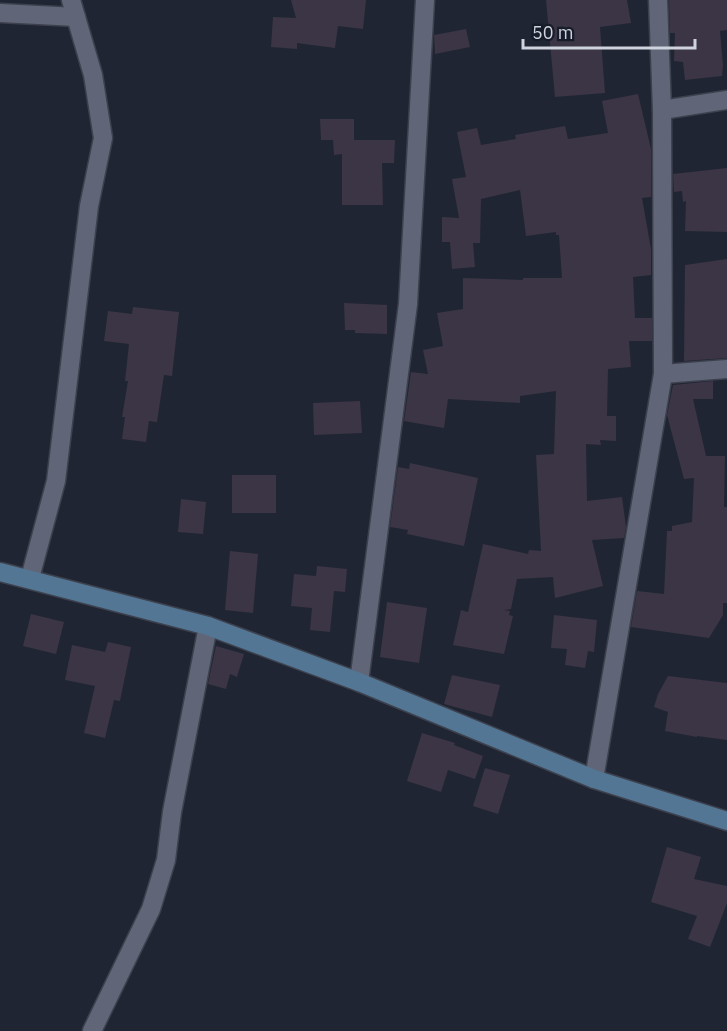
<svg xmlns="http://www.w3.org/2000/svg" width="727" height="1031" viewBox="0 0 727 1031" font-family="'IBM Plex Sans',sans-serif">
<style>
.building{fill:#3b3545}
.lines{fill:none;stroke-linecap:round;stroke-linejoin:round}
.street-casing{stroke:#3d414d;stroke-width:21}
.secondary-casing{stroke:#3d414d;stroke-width:21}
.street{stroke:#606678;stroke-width:18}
.secondary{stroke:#527694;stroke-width:18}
</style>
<rect width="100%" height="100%" fill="#202534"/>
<g class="building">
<path d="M 291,0 L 366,0 L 363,29 L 338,26 L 335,48 L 297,43 L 297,49 L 271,47 L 273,17 L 296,18 Z"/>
<path d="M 546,0 L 627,0 L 631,23 L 600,27 L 605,93 L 555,97 Z"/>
<path d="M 669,0 L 727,0 L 727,30 L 720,31 L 723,65 L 722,76 L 685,80 L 683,62 L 674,61 L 675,33 L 670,33 Z"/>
<path d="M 466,29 L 470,47 L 435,54 L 434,35 Z"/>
<path d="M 638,94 L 651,149 L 651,197 L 642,198 L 651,249 L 651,275 L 633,277 L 635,318 L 652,318 L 652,341 L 629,341 L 631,367 L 608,369 L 607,416 L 616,416 L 616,441 L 600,440 L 601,445 L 586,444 L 587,501 L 622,497 L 626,527 L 624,538 L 592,540 L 603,586 L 555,598 L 553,577 L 517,579 L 511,609 L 504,610 L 510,611 L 509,615 L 513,616 L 504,654 L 453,645 L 461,610 L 468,612 L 483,544 L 528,554 L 529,550 L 541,551 L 536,455 L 554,454 L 556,391 L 520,396 L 520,403 L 448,399 L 444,428 L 404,421 L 411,372 L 428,374 L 423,350 L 443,346 L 437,313 L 463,309 L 463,278 L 523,280 L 523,278 L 562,278 L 559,235 L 556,235 L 556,232 L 526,236 L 520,190 L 481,199 L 480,243 L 473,243 L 475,267 L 452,269 L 450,242 L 442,242 L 442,217 L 459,218 L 452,179 L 466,177 L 457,132 L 477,128 L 481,145 L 516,139 L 515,135 L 565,126 L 568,139 L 608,133 L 602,101 Z"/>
<path d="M 320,119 L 354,119 L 354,140 L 395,140 L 394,163 L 382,163 L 383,205 L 342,205 L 342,154 L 334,155 L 333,140 L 321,140 Z"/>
<path d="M 727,168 L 727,232 L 685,231 L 686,201 L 683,202 L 682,191 L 674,192 L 673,174 Z"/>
<path d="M 727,259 L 727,358 L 684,361 L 685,265 Z"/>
<path d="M 344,303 L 387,305 L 387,334 L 355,333 L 355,330 L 345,330 Z"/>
<path d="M 133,307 L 179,312 L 172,376 L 164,375 L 157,422 L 149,421 L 146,442 L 122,439 L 125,417 L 122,417 L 128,381 L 125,381 L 129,344 L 104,341 L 108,311 L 132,314 Z"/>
<path d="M 713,381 L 713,399 L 693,399 L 706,456 L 725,456 L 724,507 L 727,507 L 727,603 L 723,603 L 723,615 L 709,638 L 631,627 L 637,591 L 664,594 L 667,531 L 672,531 L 672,526 L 692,522 L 694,478 L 684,479 L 667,415 L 673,385 Z"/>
<path d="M 360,401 L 362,433 L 314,435 L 313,403 Z"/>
<path d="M 410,463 L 478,478 L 464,546 L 407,534 L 408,530 L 390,527 L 398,467 L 409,469 Z"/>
<rect x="232" y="475" width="44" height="38"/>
<path d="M 181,499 L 206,502 L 203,534 L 178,532 Z"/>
<path d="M 230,551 L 258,554 L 253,613 L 225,610 Z"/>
<path d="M 317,566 L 347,569 L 345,592 L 334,591 L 330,632 L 310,630 L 312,608 L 291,606 L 294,574 L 316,576 Z"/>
<path d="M 387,602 L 427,608 L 419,663 L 380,657 Z"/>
<path d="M 31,614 L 64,622 L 56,654 L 23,646 Z"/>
<path d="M 554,615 L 597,620 L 594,652 L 588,651 L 585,668 L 565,665 L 567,649 L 551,648 Z"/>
<path d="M 108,642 L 131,647 L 120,701 L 114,700 L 105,738 L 84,733 L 95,686 L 65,680 L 72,645 L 105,652 Z"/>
<path d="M 216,646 L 244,654 L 237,677 L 230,674 L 226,689 L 208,684 Z"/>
<path d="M 452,675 L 500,685 L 492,717 L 444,704 Z"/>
<path d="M 668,676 L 727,683 L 727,740 L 697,736 L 697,737 L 665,731 L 668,712 L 654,707 L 658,694 Z"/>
<path d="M 422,733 L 455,743 L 454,745 L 483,756 L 475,779 L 448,770 L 441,792 L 407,781 Z"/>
<path d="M 485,768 L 510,775 L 498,814 L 473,806 Z"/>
<path d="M 667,847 L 701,857 L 694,879 L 727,886 L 727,903 L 710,947 L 688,939 L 697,916 L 651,902 Z"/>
</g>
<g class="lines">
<g class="street-casing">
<g id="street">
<path d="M 0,13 L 76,17"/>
<path d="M 662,110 L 727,100"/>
<path d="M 663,374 L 727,369"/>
<path d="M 30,578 L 56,481 L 89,206 L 103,138 L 93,75 L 71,0"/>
<path d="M 359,682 L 408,304 L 425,0"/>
<path d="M 594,779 L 663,374 L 662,110 L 658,0"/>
<path d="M 92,1031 L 151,909 L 166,860 L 172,812 L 208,626"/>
</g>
</g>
<g class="secondary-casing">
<path id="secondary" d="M 0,572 L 208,626 L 359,682 L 594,779 L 727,821"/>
</g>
<use href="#street" class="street"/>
<use href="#secondary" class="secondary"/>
</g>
<path d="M523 39v9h172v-9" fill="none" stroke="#cfd3dd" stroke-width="3"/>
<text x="532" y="39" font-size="18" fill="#cfd3dd" stroke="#171c2a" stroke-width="4.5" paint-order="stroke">50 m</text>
</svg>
